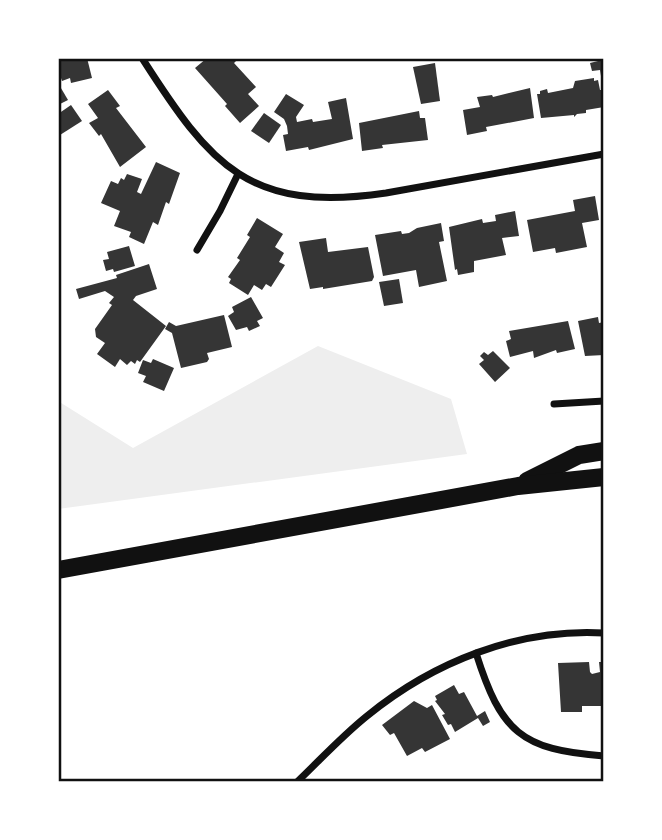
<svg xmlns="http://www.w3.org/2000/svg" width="662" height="840" viewBox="0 0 662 840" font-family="'Crimson Pro',serif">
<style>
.green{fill:#eee}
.building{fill:#353535}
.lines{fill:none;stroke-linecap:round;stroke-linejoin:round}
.minor{stroke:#111;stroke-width:7}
.primary{stroke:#111;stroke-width:18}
.neatline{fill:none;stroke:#111;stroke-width:2.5}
</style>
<rect width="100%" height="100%" fill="#fff"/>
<path class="green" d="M 318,346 L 451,399 L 467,454 L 58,509 L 58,401 L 133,448 Z"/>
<g class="building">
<path d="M 58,58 L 87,58 L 92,78 L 71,83 L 70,78 L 62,81 L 60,75 L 58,75 Z"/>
<path d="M 207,58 L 239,58 L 234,63 L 256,87 L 248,94 L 259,106 L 240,123 L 225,106 L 227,104 L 195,68 Z"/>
<path d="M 598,58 L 604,58 L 604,76 L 601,76 L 600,70 L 592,71 L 590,63 L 598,61 Z"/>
<path d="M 435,63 L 440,101 L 421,104 L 413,67 Z"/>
<path d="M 594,78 L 594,81 L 598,80 L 600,90 L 604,90 L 604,107 L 586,110 L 586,113 L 577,114 L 574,117 L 574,115 L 541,118 L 537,94 L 540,94 L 540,91 L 547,89 L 548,93 L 573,88 L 575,81 Z"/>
<path d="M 58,83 L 68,100 L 58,105 Z"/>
<path d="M 530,88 L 534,118 L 486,127 L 487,131 L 467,135 L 463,110 L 480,107 L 477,97 L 492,95 L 493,97 Z"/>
<path d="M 108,90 L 120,106 L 116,108 L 146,147 L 120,167 L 101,134 L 99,136 L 89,123 L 98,118 L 88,104 Z"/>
<path d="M 286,94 L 304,105 L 296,117 L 297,122 L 312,119 L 313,122 L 332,119 L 328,102 L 346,98 L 353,139 L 309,150 L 308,147 L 286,151 L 283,135 L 288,134 L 287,126 L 284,119 L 274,112 Z"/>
<path d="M 71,105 L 82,121 L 60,135 L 58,114 Z"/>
<path d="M 419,111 L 420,118 L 425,118 L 428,140 L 382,145 L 383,148 L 362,151 L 359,123 Z"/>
<path d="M 264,113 L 281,125 L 269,143 L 251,131 Z"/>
<path d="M 156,162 L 180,173 L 169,204 L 166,202 L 158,225 L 153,222 L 144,244 L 129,237 L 131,232 L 114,226 L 120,211 L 101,203 L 111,181 L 118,184 L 121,178 L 124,180 L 127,174 L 142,179 L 137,192 L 141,194 Z"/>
<path d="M 595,196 L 599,220 L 582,223 L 587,247 L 556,253 L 555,248 L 533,252 L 527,220 L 575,211 L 573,200 Z"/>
<path d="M 515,211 L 519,236 L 502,238 L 506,255 L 474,261 L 474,272 L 458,275 L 457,269 L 455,270 L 449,227 L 482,219 L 483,223 L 496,221 L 495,215 Z"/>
<path d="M 257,218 L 283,234 L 275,247 L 284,253 L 279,262 L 285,265 L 271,287 L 266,284 L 262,290 L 254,285 L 248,295 L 229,283 L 231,279 L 228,277 L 240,260 L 237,258 L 250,237 L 247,235 Z"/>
<path d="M 441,223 L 444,241 L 439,242 L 447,281 L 419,287 L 416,270 L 383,276 L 375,235 L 401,231 L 402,234 L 409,233 L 417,228 Z"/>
<path d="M 326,238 L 328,252 L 368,247 L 374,277 L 372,281 L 323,289 L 323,287 L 310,289 L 299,242 Z"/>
<path d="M 129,246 L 135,266 L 114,272 L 113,269 L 106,271 L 103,260 L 109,259 L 107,252 Z"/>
<path d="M 149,264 L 157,289 L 136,296 L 133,300 L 166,326 L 140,362 L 137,360 L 135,364 L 131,361 L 127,365 L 120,359 L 115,367 L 97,354 L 105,343 L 96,337 L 95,329 L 112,305 L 109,303 L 114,297 L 105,291 L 79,299 L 76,289 L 117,278 L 116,275 Z"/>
<path d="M 399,279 L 403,303 L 384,306 L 379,282 Z"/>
<path d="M 251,297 L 263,318 L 257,321 L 260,326 L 249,331 L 247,327 L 236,330 L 228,316 L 234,312 L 232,307 Z"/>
<path d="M 224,315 L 232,347 L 207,353 L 209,359 L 207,362 L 181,368 L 172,333 L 165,329 L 169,322 L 176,326 Z"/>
<path d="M 598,317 L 599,323 L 604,322 L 604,355 L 585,356 L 578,321 Z"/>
<path d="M 568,321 L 575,349 L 557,353 L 556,350 L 534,358 L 533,351 L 510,357 L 506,341 L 511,339 L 509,331 Z"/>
<path d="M 493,351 L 510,368 L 495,382 L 479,364 L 484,360 L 480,356 L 484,352 L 488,355 Z"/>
<path d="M 153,359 L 174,368 L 164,391 L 143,382 L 146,376 L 138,373 L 143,360 L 151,363 Z"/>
<path d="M 589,662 L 590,672 L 592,674 L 600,672 L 599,662 L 604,662 L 604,706 L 582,706 L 582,712 L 561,712 L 558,663 Z"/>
<path d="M 454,685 L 459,694 L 464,692 L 477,716 L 485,711 L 490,722 L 483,726 L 478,718 L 455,732 L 451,724 L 448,725 L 442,715 L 445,714 L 435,701 L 437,700 L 435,696 Z"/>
<path d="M 414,701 L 427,708 L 432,705 L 450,739 L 425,752 L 422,748 L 407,756 L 394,733 L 390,735 L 382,725 Z"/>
</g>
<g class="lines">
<g class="minor">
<path d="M 142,58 C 211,166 249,213 386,193 L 604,154"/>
<path d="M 197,250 L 220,211 L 238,174"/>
<path d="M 554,404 L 604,401"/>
<path d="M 476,653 C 501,732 521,750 604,756"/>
<path d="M 297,782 C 320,760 342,736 367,716 C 433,662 518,628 604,633"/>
</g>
<g class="primary">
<path d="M 527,481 L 579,455 L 604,451"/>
<path d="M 58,570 L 518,486 L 604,477"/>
</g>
</g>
<rect width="662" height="840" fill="none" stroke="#ffffff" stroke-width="119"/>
<rect x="60" y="60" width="542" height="720" class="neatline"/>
</svg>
